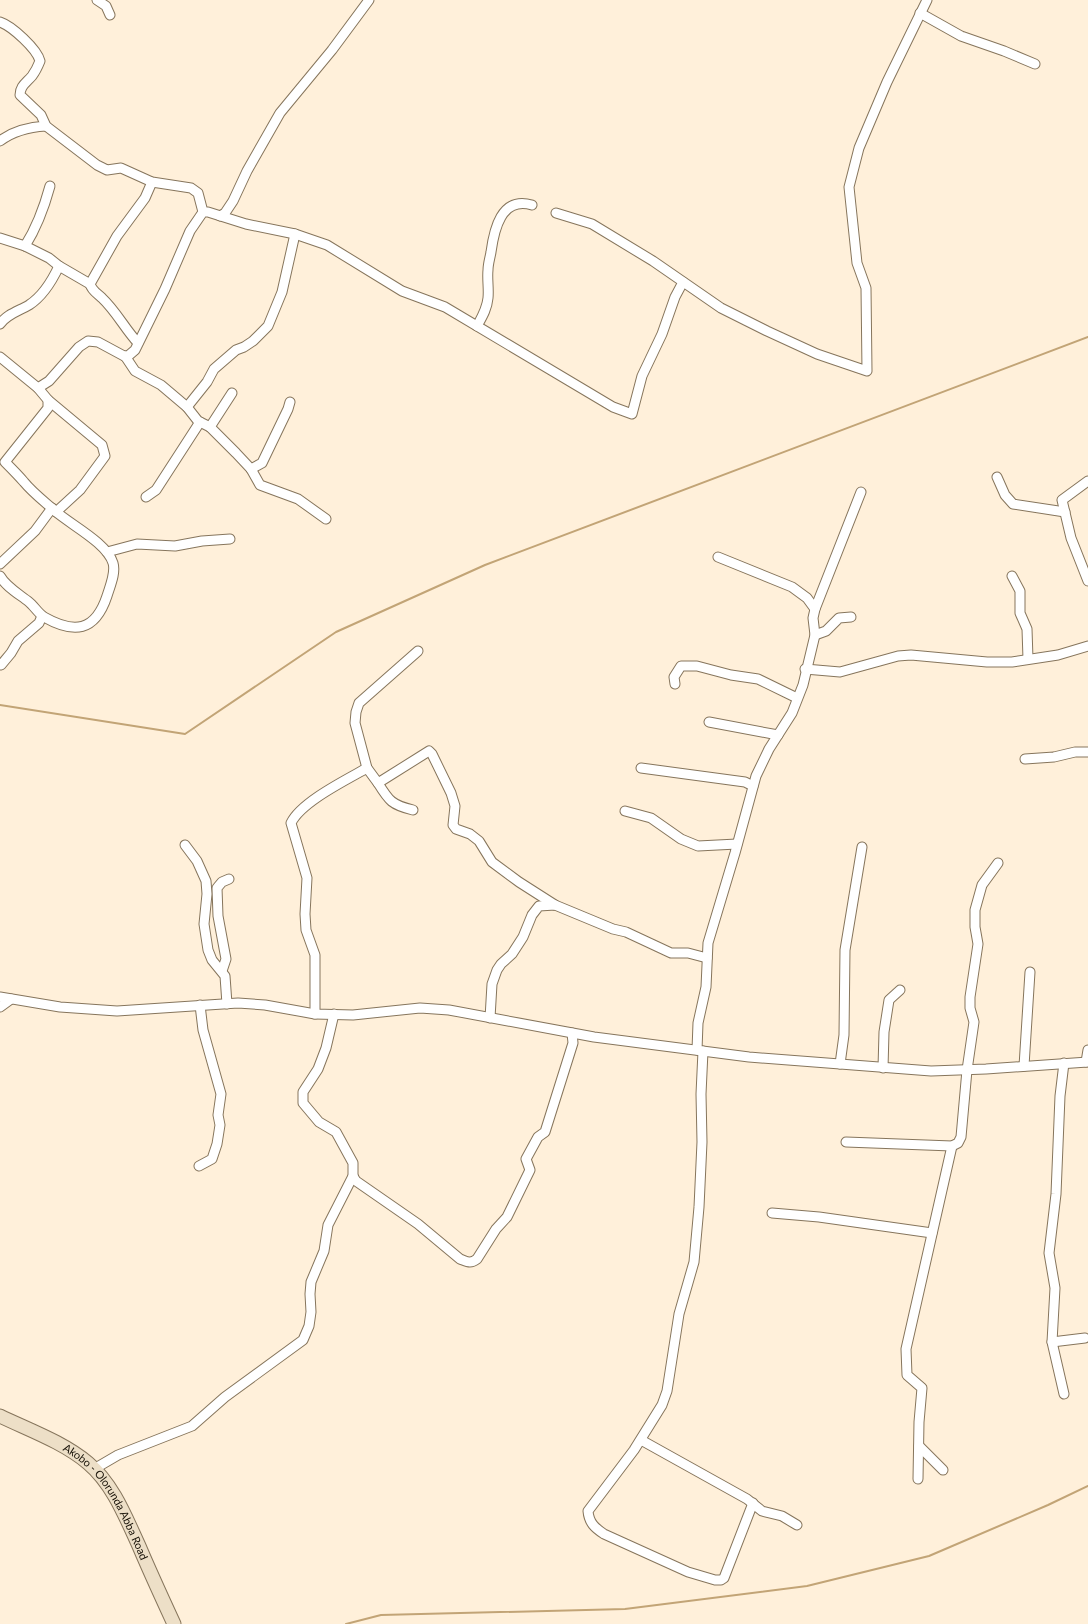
<svg xmlns="http://www.w3.org/2000/svg" width="1088" height="1624" viewBox="0 0 1088 1624" font-family="Lato,sans-serif">
<style>
.lines{fill:none;stroke-linecap:round;stroke-linejoin:round}
.stream{stroke:#c2a476;stroke-width:2}
.minor-casing{stroke:#86755c;stroke-width:11}
.secondary-casing{stroke:#86755c;stroke-width:15}
.minor{stroke:#fff;stroke-width:9}
.secondary{stroke:#eddfc7;stroke-width:13}
.labels{text-anchor:middle;stroke-width:3;stroke-linejoin:round;paint-order:stroke}
.street-label{font-size:11px;fill:#181208;stroke:#fff}
</style>
<rect width="100%" height="100%" fill="#fff0da"/>
<g class="lines">
<g class="stream">
<path d="M 0,705 L 185,734 L 336,632 L 485,565 L 1088,337"/>
<path d="M 346,1624 L 381,1615 L 625,1609 L 807,1586 L 929,1556 L 1048,1505 L 1088,1486"/>
</g>
<g class="minor-casing">
<g id="minor">
<path d="M 97,0 L 106,6 L 110,15"/>
<path d="M 920,13 L 961,36 L 1004,51 L 1035,64"/>
<path d="M 0,22 C 12,26 37,49 40,61 C 38,66 35,72 32,76 C 26,83 20,86 20,95 L 41,115 L 46,126 L 97,165 L 107,170 L 121,168 L 152,182 L 191,188 L 198,193 L 203,212"/>
<path d="M 0,141 C 13,131 30,127 46,126"/>
<path d="M 556,213 L 592,224 L 653,261 L 721,308 L 767,331 L 817,354 L 867,371 L 866,288 L 857,263 L 849,187 L 859,148 L 887,82 L 927,0"/>
<path d="M 220,216 L 225,213 L 233,201 L 247,171 L 280,113 L 332,50 L 369,0"/>
<path d="M 0,238 L 25,246 L 49,258 L 59,266 L 90,284"/>
<path d="M 25,246 C 37,227 44,208 50,186"/>
<path d="M 0,324 C 7,314 19,311 29,305 C 43,296 52,281 59,266"/>
<path d="M 477,326 C 482,317 487,309 488,298 C 489,289 487,279 488,270 C 488,264 490,258 491,252 C 494,230 501,196 532,205"/>
<path d="M 138,343 C 125,329 116,311 102,298 C 97,293 92,291 90,284 L 117,236 L 145,198 L 152,182"/>
<path d="M 125,356 L 135,371 L 161,385 L 187,407 L 198,421 L 210,427 L 232,393"/>
<path d="M 0,357 L 38,388 L 48,400 L 48,408 L 5,462 C 12,469 18,475 24,482 C 33,493 45,502 55,511 C 71,525 107,543 113,563 C 116,573 110,586 107,596 C 95,632 74,634 44,617 C 38,613 34,606 29,602 C 19,594 6,587 0,576"/>
<path d="M 38,388 L 49,381 L 79,347 L 88,341 L 98,342 L 124,356 L 128,356 L 135,350 L 165,289 L 190,231 L 203,212 L 208,212 L 246,224 L 295,234 L 327,245 L 402,291 L 445,307 L 613,407 L 632,414 L 642,376 L 662,334 L 675,297 L 683,282"/>
<path d="M 48,400 L 102,445 L 105,456 L 80,490 L 56,512"/>
<path d="M 187,407 L 207,382 L 214,369 L 236,350 L 244,347 L 253,341 L 268,326 L 282,292 L 295,234"/>
<path d="M 210,427 L 236,453 L 251,469 L 262,463 L 288,409 L 290,402"/>
<path d="M 251,469 L 260,485 L 298,499 L 326,519"/>
<path d="M 997,477 L 1005,495 L 1013,504 L 1065,512"/>
<path d="M 1088,481 L 1062,500 L 1071,538 L 1088,581"/>
<path d="M 146,497 L 156,490 L 200,422"/>
<path d="M 107,552 L 137,544 L 175,546 L 202,541 L 230,539"/>
<path d="M 718,557 L 792,587 L 807,598 L 815,609"/>
<path d="M 0,564 L 35,531 L 52,508"/>
<path d="M 1012,576 L 1020,591 L 1020,613 L 1027,629 L 1028,659"/>
<path d="M 815,635 L 826,631 L 839,618 L 851,617"/>
<path d="M 418,651 L 359,703 L 356,712 L 355,723 L 367,768 L 378,783 L 429,751 L 432,754 L 451,793 L 455,806 L 453,825 L 456,829 L 470,834 L 479,841 L 492,862 L 519,882 L 555,905"/>
<path d="M 1,665 L 11,653 L 18,641 L 39,623 L 42,616"/>
<path d="M 805,669 L 840,672 L 898,656 L 911,655 L 987,662 L 1012,662 L 1058,655 L 1088,646"/>
<path d="M 675,684 L 674,677 L 681,666 L 697,666 L 731,675 L 758,679 L 797,698"/>
<path d="M 709,722 L 778,735"/>
<path d="M 1025,759 L 1054,757 L 1075,752 L 1088,752"/>
<path d="M 641,768 L 745,782 L 753,786"/>
<path d="M 378,783 C 389,801 392,805 413,810"/>
<path d="M 625,811 L 651,818 L 681,839 L 698,846 L 737,844"/>
<path d="M 185,845 L 197,861 L 206,881 L 207,894 L 204,924 L 208,950 L 212,960 L 225,976 L 227,1004"/>
<path d="M 222,971 L 226,959 L 218,916 L 217,888 L 222,882 L 229,879"/>
<path d="M 0,997 L 60,1007 L 117,1011 L 238,1003 L 265,1005 L 315,1014 L 353,1015 L 420,1008 L 449,1010 L 594,1037 L 749,1057 L 931,1071 L 986,1069 L 1088,1062"/>
<path d="M 0,1007 L 11,999"/>
<path d="M 315,1014 L 315,955 L 306,930 L 305,914 L 307,878 L 291,823 C 301,802 346,780 367,768"/>
<path d="M 490,1018 L 492,984 L 497,970 L 501,964 L 512,954 L 523,937 L 532,915 L 539,906 L 555,905 L 613,929 L 626,932 L 671,953 L 688,953 L 707,958"/>
<path d="M 697,1050 L 698,1023 L 706,987 L 708,943 L 735,853 L 756,776 L 769,749 L 792,713 L 803,685 L 815,635 L 813,618 L 815,609 L 861,492"/>
<path d="M 703,1051 L 701,1094 L 702,1142 L 699,1207 L 694,1262 L 679,1314 L 667,1391 L 662,1405 L 634,1450 L 588,1511 C 589,1523 595,1528 604,1534 L 688,1572 L 715,1580 L 721,1580 L 724,1578 L 753,1503"/>
<path d="M 1086,1062 L 1088,1050"/>
<path d="M 840,1064 L 844,1035 L 845,950 L 862,847"/>
<path d="M 1024,1066 L 1030,972"/>
<path d="M 883,1068 L 884,1032 L 889,1000 L 900,990"/>
<path d="M 846,1142 L 952,1146 L 958,1143 L 961,1137 L 967,1070 L 974,1022 L 970,1008 L 970,997 L 978,944 L 975,927 L 975,910 L 982,885 L 998,863"/>
<path d="M 199,1166 L 212,1159 L 217,1144 L 220,1125 L 218,1115 L 221,1094 L 203,1030 L 200,1005"/>
<path d="M 353,1176 L 356,1181 L 418,1224 L 460,1259 C 468,1262 470,1264 477,1259 L 496,1229 L 507,1217 L 530,1170 L 526,1159 L 538,1137 L 545,1132 L 573,1043 L 572,1033"/>
<path d="M 772,1213 L 819,1217 L 932,1233"/>
<path d="M 1052,1342 L 1085,1338"/>
<path d="M 1064,1394 L 1052,1342 L 1055,1288 L 1049,1253 L 1056,1194 L 1060,1096 L 1064,1063"/>
<path d="M 641,1440 L 747,1499 L 762,1511 L 782,1516 L 797,1525"/>
<path d="M 919,1446 L 943,1470"/>
<path d="M 94,1469 L 118,1455 L 192,1426 L 225,1397 L 303,1340 L 309,1326 L 311,1312 L 310,1294 L 311,1282 L 324,1251 L 328,1225 L 353,1176 L 353,1163 L 336,1132 L 319,1122 L 303,1103 L 303,1092 L 318,1069 L 326,1048 L 334,1014"/>
<path d="M 918,1479 L 919,1422 L 922,1388 L 907,1375 L 906,1349 L 952,1146"/>
</g>
</g>
<g class="secondary-casing">
<g id="secondary">
<path id="s1" d="M 0,1416 C 29,1430 63,1442 88,1463 C 113,1484 126,1518 139,1546 C 150,1572 162,1598 174,1624"/>
</g>
</g>
<use href="#minor" class="minor"/>
<use href="#secondary" class="secondary"/>
</g>
<g class="labels">
<g class="street-label">
<text dy="4" stroke="none"><textPath href="#s1" startOffset="142">Akobo - Olorunda Abba Road</textPath></text>
</g>
</g>
</svg>
